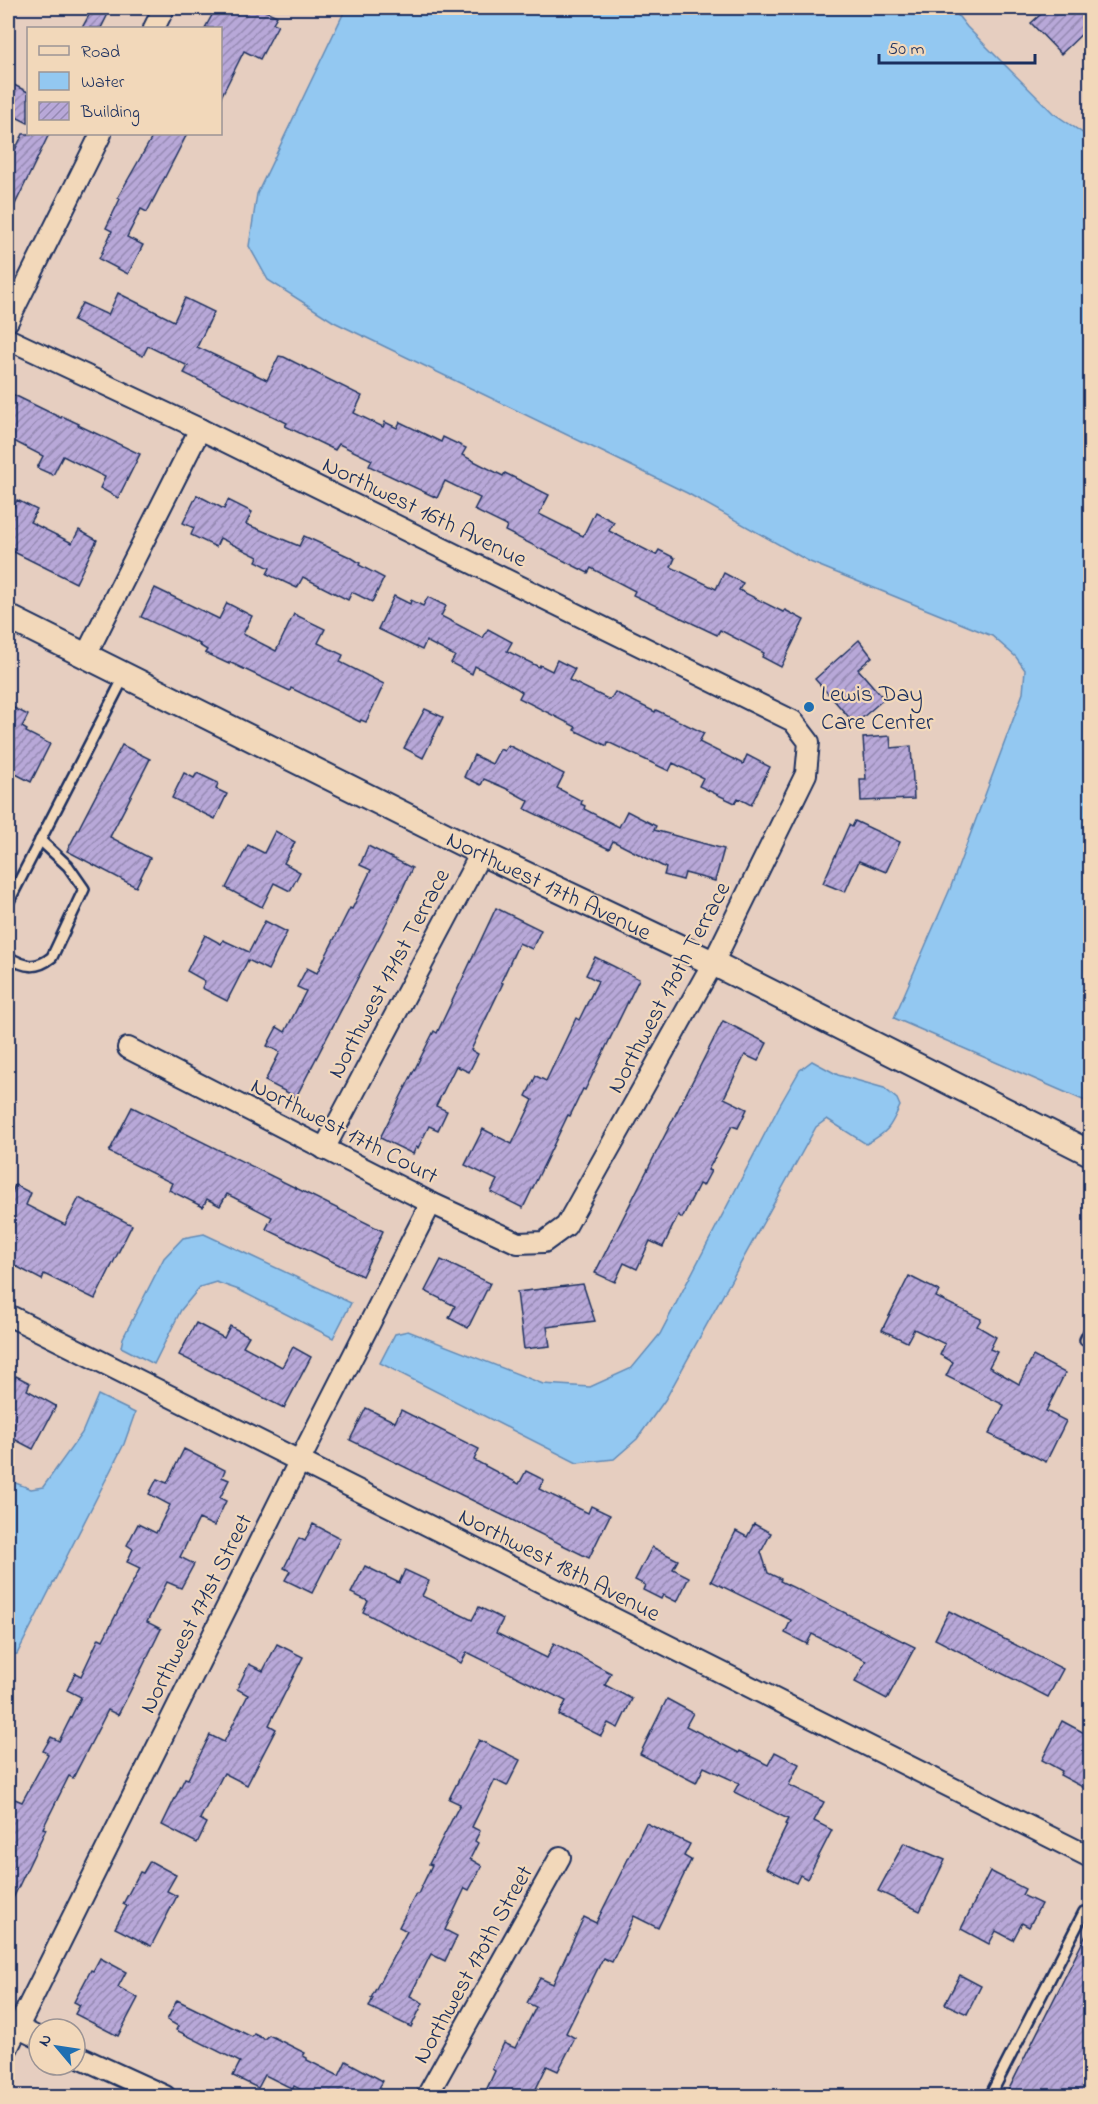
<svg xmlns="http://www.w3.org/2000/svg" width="1098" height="2104" viewBox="0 0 1098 2104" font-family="'Indie Flower',sans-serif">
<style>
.water{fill:#93c8f1;stroke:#638bb6;stroke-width:1.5}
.building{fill:url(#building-hatch);stroke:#1b2f5e;stroke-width:1.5}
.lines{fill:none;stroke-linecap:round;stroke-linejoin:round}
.service-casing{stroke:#1b2f5e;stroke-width:14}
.minor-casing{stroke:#1b2f5e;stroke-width:24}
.tertiary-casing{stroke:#1b2f5e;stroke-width:28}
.service{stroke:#f2d8ba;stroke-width:9}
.minor{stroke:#f2d8ba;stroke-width:20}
.tertiary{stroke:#f2d8ba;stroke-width:24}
.poi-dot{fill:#1f6fb2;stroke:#f2d8ba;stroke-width:2}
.labels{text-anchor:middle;stroke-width:4.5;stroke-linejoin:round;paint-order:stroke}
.street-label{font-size:24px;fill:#1b2f5e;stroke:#f2d8ba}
.poi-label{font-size:24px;fill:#1b2f5e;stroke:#f2d8ba;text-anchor:start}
</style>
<defs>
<pattern id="building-hatch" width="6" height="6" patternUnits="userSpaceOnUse" patternTransform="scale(1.5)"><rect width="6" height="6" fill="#b8a8d8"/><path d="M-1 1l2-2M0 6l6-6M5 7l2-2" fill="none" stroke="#9589b2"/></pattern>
</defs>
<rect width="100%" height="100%" fill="#e6cec0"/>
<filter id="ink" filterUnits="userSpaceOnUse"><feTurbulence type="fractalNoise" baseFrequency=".0167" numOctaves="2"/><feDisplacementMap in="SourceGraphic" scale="12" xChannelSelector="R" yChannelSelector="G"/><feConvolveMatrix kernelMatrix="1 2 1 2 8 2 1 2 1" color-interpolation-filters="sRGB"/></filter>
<g filter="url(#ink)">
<g class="water">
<path d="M 346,8 L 952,8 L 967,27 L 1053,113 L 1090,138 L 1090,1103 L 894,1018 L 950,889 L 1023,693 L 1025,670 L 1016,657 L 992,636 L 810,562 L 687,493 L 334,322 L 268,280 L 249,246 L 257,194 Z"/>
<path d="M 812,1061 L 838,1075 L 884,1088 L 897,1099 L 900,1106 C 890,1128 888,1132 866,1144 L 827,1119 L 816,1127 L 665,1400 L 637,1439 L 614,1459 L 577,1463 L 380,1363 L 395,1334 L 408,1331 L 543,1384 L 590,1387 L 632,1368 L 660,1334 L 781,1103 L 800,1070 Z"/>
<path d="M 204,1234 L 351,1303 L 333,1338 L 239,1290 L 216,1282 L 200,1287 L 181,1310 L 154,1364 L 121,1347 L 123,1338 L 164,1258 L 183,1238 Z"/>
<path d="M 98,1395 L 135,1413 L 124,1444 L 17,1654 L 8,1655 L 8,1480 L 31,1489 L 43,1487 L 82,1433 Z"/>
</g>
<g class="building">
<path d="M 93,8 L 111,8 L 101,28 L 82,28 Z"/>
<path d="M 216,8 L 259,8 L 277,16 L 273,23 L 278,25 L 260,59 L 244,51 L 220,99 L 220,28 L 205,28 Z"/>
<path d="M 1048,8 L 1090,8 L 1090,26 L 1061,54 L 1031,23 Z"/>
<path d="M 8,82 L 28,92 L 28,123 L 8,113 Z"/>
<path d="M 23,134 L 49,134 L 8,219 L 8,164 Z"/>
<path d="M 154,134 L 187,134 L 147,212 L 141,209 L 127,237 L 143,245 L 128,274 L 99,259 L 112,231 L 106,228 L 120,199 L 118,197 Z"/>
<path d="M 118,293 L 174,321 L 185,298 L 214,312 L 197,347 L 267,380 L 279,356 L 284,357 L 362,396 L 354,413 L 383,427 L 385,422 L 397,428 L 400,422 L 441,442 L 443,437 L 466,448 L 462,455 L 503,476 L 505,473 L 549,495 L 539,514 L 583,536 L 595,512 L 614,522 L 609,531 L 656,555 L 659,550 L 675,558 L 671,567 L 716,589 L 724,573 L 743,583 L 739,590 L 783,612 L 785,610 L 804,620 L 781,667 L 762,657 L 764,653 L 720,630 L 717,635 L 633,595 L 635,591 L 591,568 L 588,573 L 505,531 L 507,526 L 474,510 L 480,498 L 445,481 L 437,498 L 369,466 L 372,460 L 339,444 L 335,450 L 285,426 L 287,423 L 184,373 L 188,366 L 148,346 L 143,356 L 73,321 L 82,303 L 108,315 Z"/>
<path d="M 8,392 L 61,418 L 62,416 L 79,424 L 78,425 L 140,454 L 118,498 L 100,488 L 105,477 L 63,456 L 53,475 L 37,468 L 43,456 L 8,438 Z"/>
<path d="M 197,495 L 224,509 L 228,500 L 252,512 L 246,524 L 299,546 L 304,536 L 352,558 L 360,563 L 359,565 L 384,578 L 372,602 L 352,592 L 348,600 L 303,577 L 297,588 L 267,574 L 270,568 L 256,561 L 258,557 L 220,538 L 216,547 L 191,535 L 194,528 L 183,523 Z"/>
<path d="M 17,500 L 37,510 L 30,522 L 72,543 L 79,530 L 97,540 L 76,583 L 8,549 L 8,505 L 13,508 Z"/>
<path d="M 155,588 L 219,619 L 227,603 L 252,616 L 243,634 L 276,651 L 294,614 L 325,629 L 318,643 L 343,655 L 340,662 L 384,684 L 366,722 L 361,720 L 360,722 L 291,688 L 290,691 L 229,662 L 229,664 L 205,653 L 207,650 L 199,645 L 200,644 L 141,617 Z"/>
<path d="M 394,596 L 410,604 L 411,600 L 423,606 L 428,597 L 446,606 L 441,616 L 483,638 L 488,629 L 512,642 L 507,651 L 539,667 L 540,665 L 552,671 L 557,660 L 575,669 L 569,680 L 610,700 L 615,692 L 655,712 L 656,710 L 704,733 L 699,742 L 743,764 L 747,755 L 770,767 L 751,805 L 738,798 L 735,803 L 699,786 L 703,778 L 673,763 L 669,771 L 608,742 L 607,746 L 574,730 L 576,727 L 519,698 L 522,692 L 516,688 L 475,666 L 472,674 L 451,663 L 455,656 L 426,641 L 422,650 L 378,629 Z"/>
<path d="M 859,640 L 872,657 L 858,669 L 884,699 L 855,724 L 815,679 Z"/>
<path d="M 8,705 L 28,715 L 22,727 L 27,730 L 26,732 L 50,744 L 31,782 L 8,770 Z"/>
<path d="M 425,709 L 443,717 L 423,758 L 404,748 Z"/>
<path d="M 890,736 L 891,748 L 911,746 L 914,799 L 861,801 L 860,779 L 866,779 L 863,738 Z"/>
<path d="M 122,745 L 150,759 L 110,837 L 150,858 L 136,887 L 67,851 Z"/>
<path d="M 508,745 L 564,774 L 557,788 L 582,801 L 581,804 L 585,806 L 584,809 L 619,827 L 627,811 L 656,826 L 654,830 L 724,849 L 715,881 L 685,873 L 683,880 L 664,875 L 666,868 L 613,841 L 609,849 L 525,809 L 529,801 L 505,788 L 484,779 L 481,785 L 464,777 L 474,755 L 492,764 L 500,749 L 504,751 Z"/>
<path d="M 184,773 L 194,778 L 197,773 L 218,783 L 216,789 L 227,794 L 215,819 L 172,798 Z"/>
<path d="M 855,821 L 900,842 L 886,872 L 859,861 L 845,892 L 823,883 L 849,825 L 852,827 Z"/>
<path d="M 275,831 L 295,842 L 284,863 L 300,872 L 290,891 L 274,883 L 262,907 L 226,888 L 248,845 L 264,853 Z"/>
<path d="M 368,846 L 412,868 L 390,916 L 296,1097 L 265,1081 L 280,1052 L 267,1046 L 277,1027 L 285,1032 L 306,991 L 297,987 L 307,968 L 317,973 L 350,908 L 352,909 L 371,870 L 360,865 Z"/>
<path d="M 496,908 L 541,930 L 532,949 L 519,943 L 501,982 L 503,983 L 471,1050 L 478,1054 L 469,1072 L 456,1066 L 436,1106 L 447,1111 L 438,1130 L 429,1126 L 418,1148 L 416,1147 L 413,1154 L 380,1138 L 434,1031 L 437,1033 Z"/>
<path d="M 265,921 L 287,932 L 268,970 L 248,960 L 227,1001 L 202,988 L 205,981 L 187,971 L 205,935 L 221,944 L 223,940 L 249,952 Z"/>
<path d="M 595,957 L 639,979 L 585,1090 L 583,1089 L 570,1116 L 568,1115 L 523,1208 L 491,1192 L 497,1180 L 465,1165 L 483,1129 L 512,1144 L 533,1100 L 526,1096 L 536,1076 L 546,1081 L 576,1018 L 579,1020 L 598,981 L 586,975 Z"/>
<path d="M 723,1021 L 767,1043 L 758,1061 L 745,1055 L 724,1098 L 747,1109 L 738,1128 L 732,1126 L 708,1170 L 711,1171 L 703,1186 L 699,1184 L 682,1218 L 678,1215 L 663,1247 L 650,1241 L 637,1269 L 624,1263 L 615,1282 L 595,1273 Z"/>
<path d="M 132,1107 L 383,1231 L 362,1276 L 266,1229 L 272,1217 L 227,1194 L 220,1206 L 207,1199 L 203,1207 L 169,1190 L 172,1183 L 109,1152 Z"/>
<path d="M 15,1185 L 31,1193 L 26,1205 L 65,1225 L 79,1198 L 132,1225 L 95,1299 L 44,1274 L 42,1280 L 8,1262 L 8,1202 Z"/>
<path d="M 441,1260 L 490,1283 L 468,1328 L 449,1318 L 455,1306 L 425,1291 Z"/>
<path d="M 909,1276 L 939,1291 L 936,1297 L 981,1319 L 977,1326 L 996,1337 L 990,1349 L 997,1352 L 989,1367 L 1019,1384 L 1033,1356 L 1065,1373 L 1046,1411 L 1066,1421 L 1046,1462 L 989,1434 L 1004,1405 L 946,1376 L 953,1362 L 940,1355 L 945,1344 L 914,1329 L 907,1342 L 882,1330 Z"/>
<path d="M 583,1284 L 595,1321 L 547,1327 L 550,1346 L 524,1349 L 517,1292 Z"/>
<path d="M 196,1323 L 224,1338 L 230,1326 L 249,1336 L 243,1346 L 282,1367 L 293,1347 L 311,1357 L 284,1408 L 179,1355 Z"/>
<path d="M 16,1376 L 30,1383 L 27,1390 L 56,1406 L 33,1449 L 8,1436 L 8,1392 Z"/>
<path d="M 366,1408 L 395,1422 L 401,1410 L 479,1449 L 474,1460 L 519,1484 L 526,1471 L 544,1480 L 539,1489 L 588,1513 L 591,1506 L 610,1515 L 589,1558 L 350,1440 Z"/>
<path d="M 184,1449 L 225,1470 L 222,1477 L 229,1480 L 220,1498 L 226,1501 L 214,1526 L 199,1519 L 180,1557 L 194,1564 L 181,1588 L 167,1582 L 147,1622 L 161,1629 L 141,1670 L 118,1715 L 108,1710 L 73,1778 L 69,1776 L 43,1828 L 46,1829 L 8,1909 L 8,1813 L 15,1799 L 22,1802 L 48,1754 L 43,1751 L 51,1737 L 59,1741 L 81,1697 L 67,1690 L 75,1673 L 81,1676 L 99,1638 L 103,1640 L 140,1568 L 127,1562 L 133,1549 L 127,1545 L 138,1524 L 156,1533 L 170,1505 L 149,1494 L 157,1479 L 167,1483 Z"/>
<path d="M 313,1524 L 340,1538 L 312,1593 L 285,1580 L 290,1571 L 284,1568 L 299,1538 L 305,1541 Z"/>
<path d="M 754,1524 L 771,1533 L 761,1552 L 768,1573 L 781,1579 L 780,1581 L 915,1647 L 887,1699 L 855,1682 L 866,1661 L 812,1634 L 807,1644 L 785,1633 L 791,1620 L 711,1581 L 736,1531 L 747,1537 Z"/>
<path d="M 652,1547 L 678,1560 L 673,1569 L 689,1577 L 677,1602 L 663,1595 L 661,1599 L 643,1590 L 645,1585 L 635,1580 Z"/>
<path d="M 365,1566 L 399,1583 L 405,1570 L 429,1581 L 422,1596 L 472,1620 L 479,1607 L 503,1619 L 496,1633 L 547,1658 L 554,1643 L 611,1673 L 605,1685 L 632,1699 L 618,1728 L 608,1723 L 601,1736 L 559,1715 L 566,1701 L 467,1652 L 461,1663 L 363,1612 L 368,1601 L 351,1593 Z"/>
<path d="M 949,1611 L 1063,1669 L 1048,1697 L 935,1639 Z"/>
<path d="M 277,1644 L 303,1657 L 269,1725 L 276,1729 L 247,1785 L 224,1773 L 200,1819 L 207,1823 L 197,1843 L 162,1825 L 185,1778 L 188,1779 L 210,1735 L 224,1742 L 248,1695 L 237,1689 L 249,1664 L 263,1671 Z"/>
<path d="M 667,1699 L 693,1713 L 686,1726 L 739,1753 L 740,1751 L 768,1765 L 775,1752 L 799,1764 L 789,1785 L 824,1802 L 814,1821 L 832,1830 L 807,1879 L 800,1875 L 796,1883 L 766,1868 L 787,1825 L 785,1824 L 788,1819 L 734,1792 L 739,1783 L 704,1767 L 696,1783 L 640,1754 Z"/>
<path d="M 1062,1721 L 1090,1736 L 1090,1791 L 1060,1775 L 1062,1771 L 1042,1760 Z"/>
<path d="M 479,1740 L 520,1760 L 507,1786 L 495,1780 L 472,1827 L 480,1831 L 475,1841 L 478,1843 L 470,1859 L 482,1866 L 469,1890 L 465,1888 L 445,1930 L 457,1936 L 445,1961 L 431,1954 L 410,1996 L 423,2003 L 411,2027 L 369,2007 L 373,1998 L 371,1998 L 407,1931 L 399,1927 L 416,1894 L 418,1894 L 432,1865 L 429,1864 L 460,1804 L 449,1799 Z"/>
<path d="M 646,1823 L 690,1844 L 684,1856 L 691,1860 L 658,1928 L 634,1916 L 612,1962 L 603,1958 L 566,2033 L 575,2038 L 558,2071 L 547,2066 L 532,2097 L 483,2097 L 495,2071 L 492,2069 L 504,2043 L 515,2048 L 536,2007 L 527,2003 L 540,1978 L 553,1984 L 584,1917 L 596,1923 Z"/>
<path d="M 904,1843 L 945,1860 L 920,1911 L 878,1891 Z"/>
<path d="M 150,1861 L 176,1875 L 167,1891 L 177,1896 L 151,1946 L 115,1928 L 127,1906 L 123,1904 L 140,1872 L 143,1873 Z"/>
<path d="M 990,1871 L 1025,1889 L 1022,1895 L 1041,1904 L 1029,1927 L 1022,1923 L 1013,1940 L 996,1931 L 989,1944 L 961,1929 Z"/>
<path d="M 1090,1927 L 1090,2097 L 1005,2097 Z"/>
<path d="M 100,1958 L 126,1972 L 118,1987 L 138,1998 L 118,2036 L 75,2014 L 80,2005 L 74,2002 L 91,1970 L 93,1971 Z"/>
<path d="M 960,1975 L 981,1986 L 967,2014 L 945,2004 Z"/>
<path d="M 177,2000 L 252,2037 L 254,2034 L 264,2039 L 269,2035 L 305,2053 L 303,2056 L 307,2058 L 307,2060 L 339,2076 L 346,2061 L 383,2081 L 374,2097 L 315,2097 L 294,2086 L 293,2089 L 265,2075 L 258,2088 L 233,2076 L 240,2062 L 176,2030 L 178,2026 L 167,2020 Z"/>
</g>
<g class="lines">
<g class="service-casing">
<g id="service">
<path d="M 8,903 L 124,677"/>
<path d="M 8,957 C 25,967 36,970 52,957 L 84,889 L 68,866 L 40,840"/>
<path d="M 1085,1340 L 1090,1330"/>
<path d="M 990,2096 L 1084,1912 L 1090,1915"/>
</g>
</g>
<g class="minor-casing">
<g id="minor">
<path d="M 154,28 L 164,8"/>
<path d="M 8,321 L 101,134"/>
<path d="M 8,339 L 200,429 L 793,721 L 809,742 L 806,774 L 713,963 L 566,1226 L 544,1242 L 518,1243 L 431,1203 L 128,1048"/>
<path d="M 86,655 L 200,429"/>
<path d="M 324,1149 L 481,853"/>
<path d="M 8,1315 L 1090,1857"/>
<path d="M 8,2023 L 39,2038"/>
<path d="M 8,2047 L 299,1462 L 431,1203"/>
<path d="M 75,2055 L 165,2096"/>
<path d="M 427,2096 L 560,1857"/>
</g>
</g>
<g class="tertiary-casing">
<g id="tertiary">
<path id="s1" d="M 8,617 L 481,853 L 713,963 L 1090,1153"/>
</g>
</g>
<use href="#service" class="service"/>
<use href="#minor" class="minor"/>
<use href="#tertiary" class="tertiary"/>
</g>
</g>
<circle class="poi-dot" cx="809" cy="707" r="6"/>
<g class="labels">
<g class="street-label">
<text transform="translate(425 511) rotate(26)" y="8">Northwest 16th Avenue</text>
<text dy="8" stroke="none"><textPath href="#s1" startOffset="604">Northwest 17th Avenue</textPath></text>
<text transform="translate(388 973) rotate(-62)" y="8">Northwest 171st Terrace</text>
<text transform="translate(668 987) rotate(-62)" y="8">Northwest 170th Terrace</text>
<text transform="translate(345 1130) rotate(27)" y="8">Northwest 17th Court</text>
<text transform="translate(560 1564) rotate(27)" y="8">Northwest 18th Avenue</text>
<text transform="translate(195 1613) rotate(-63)" y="8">Northwest 171st Street</text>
<text transform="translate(472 1964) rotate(-61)" y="8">Northwest 170th Street</text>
</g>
<g class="poi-label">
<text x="821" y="701">Lewis Day<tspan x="821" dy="28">Care Center</tspan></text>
</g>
</g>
<rect width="1098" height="2104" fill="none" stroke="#f2d8ba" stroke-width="30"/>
<rect x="15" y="15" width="1068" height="2074" fill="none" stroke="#1b2f5e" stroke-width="2" filter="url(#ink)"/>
<rect x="27" y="27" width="195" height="108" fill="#f2d8ba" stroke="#9c9495" stroke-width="1.5"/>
<rect x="39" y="46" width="30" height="9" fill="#f2d8ba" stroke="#9c9495" stroke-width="1.5"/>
<text x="81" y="57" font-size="18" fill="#1b2f5e">Road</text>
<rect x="39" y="72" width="30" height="18" fill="#93c8f1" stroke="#9c9495" stroke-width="1.5"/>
<text x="81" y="87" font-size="18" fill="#1b2f5e">Water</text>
<rect x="39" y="102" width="30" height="18" fill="url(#building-hatch)" stroke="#9c9495" stroke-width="1.5"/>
<text x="81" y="117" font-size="18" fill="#1b2f5e">Building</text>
<g transform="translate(57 2047) rotate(299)"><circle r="28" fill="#f2d8ba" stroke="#9c9495" stroke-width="1.5"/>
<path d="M0-4.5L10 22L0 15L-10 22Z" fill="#1f6fb2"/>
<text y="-9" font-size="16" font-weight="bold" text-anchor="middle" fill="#1b2f5e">N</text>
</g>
<path d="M879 54v9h156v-9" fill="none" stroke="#1b2f5e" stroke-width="3"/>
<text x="888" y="54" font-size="18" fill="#1b2f5e" stroke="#f2d8ba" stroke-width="4.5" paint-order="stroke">50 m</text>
</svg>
